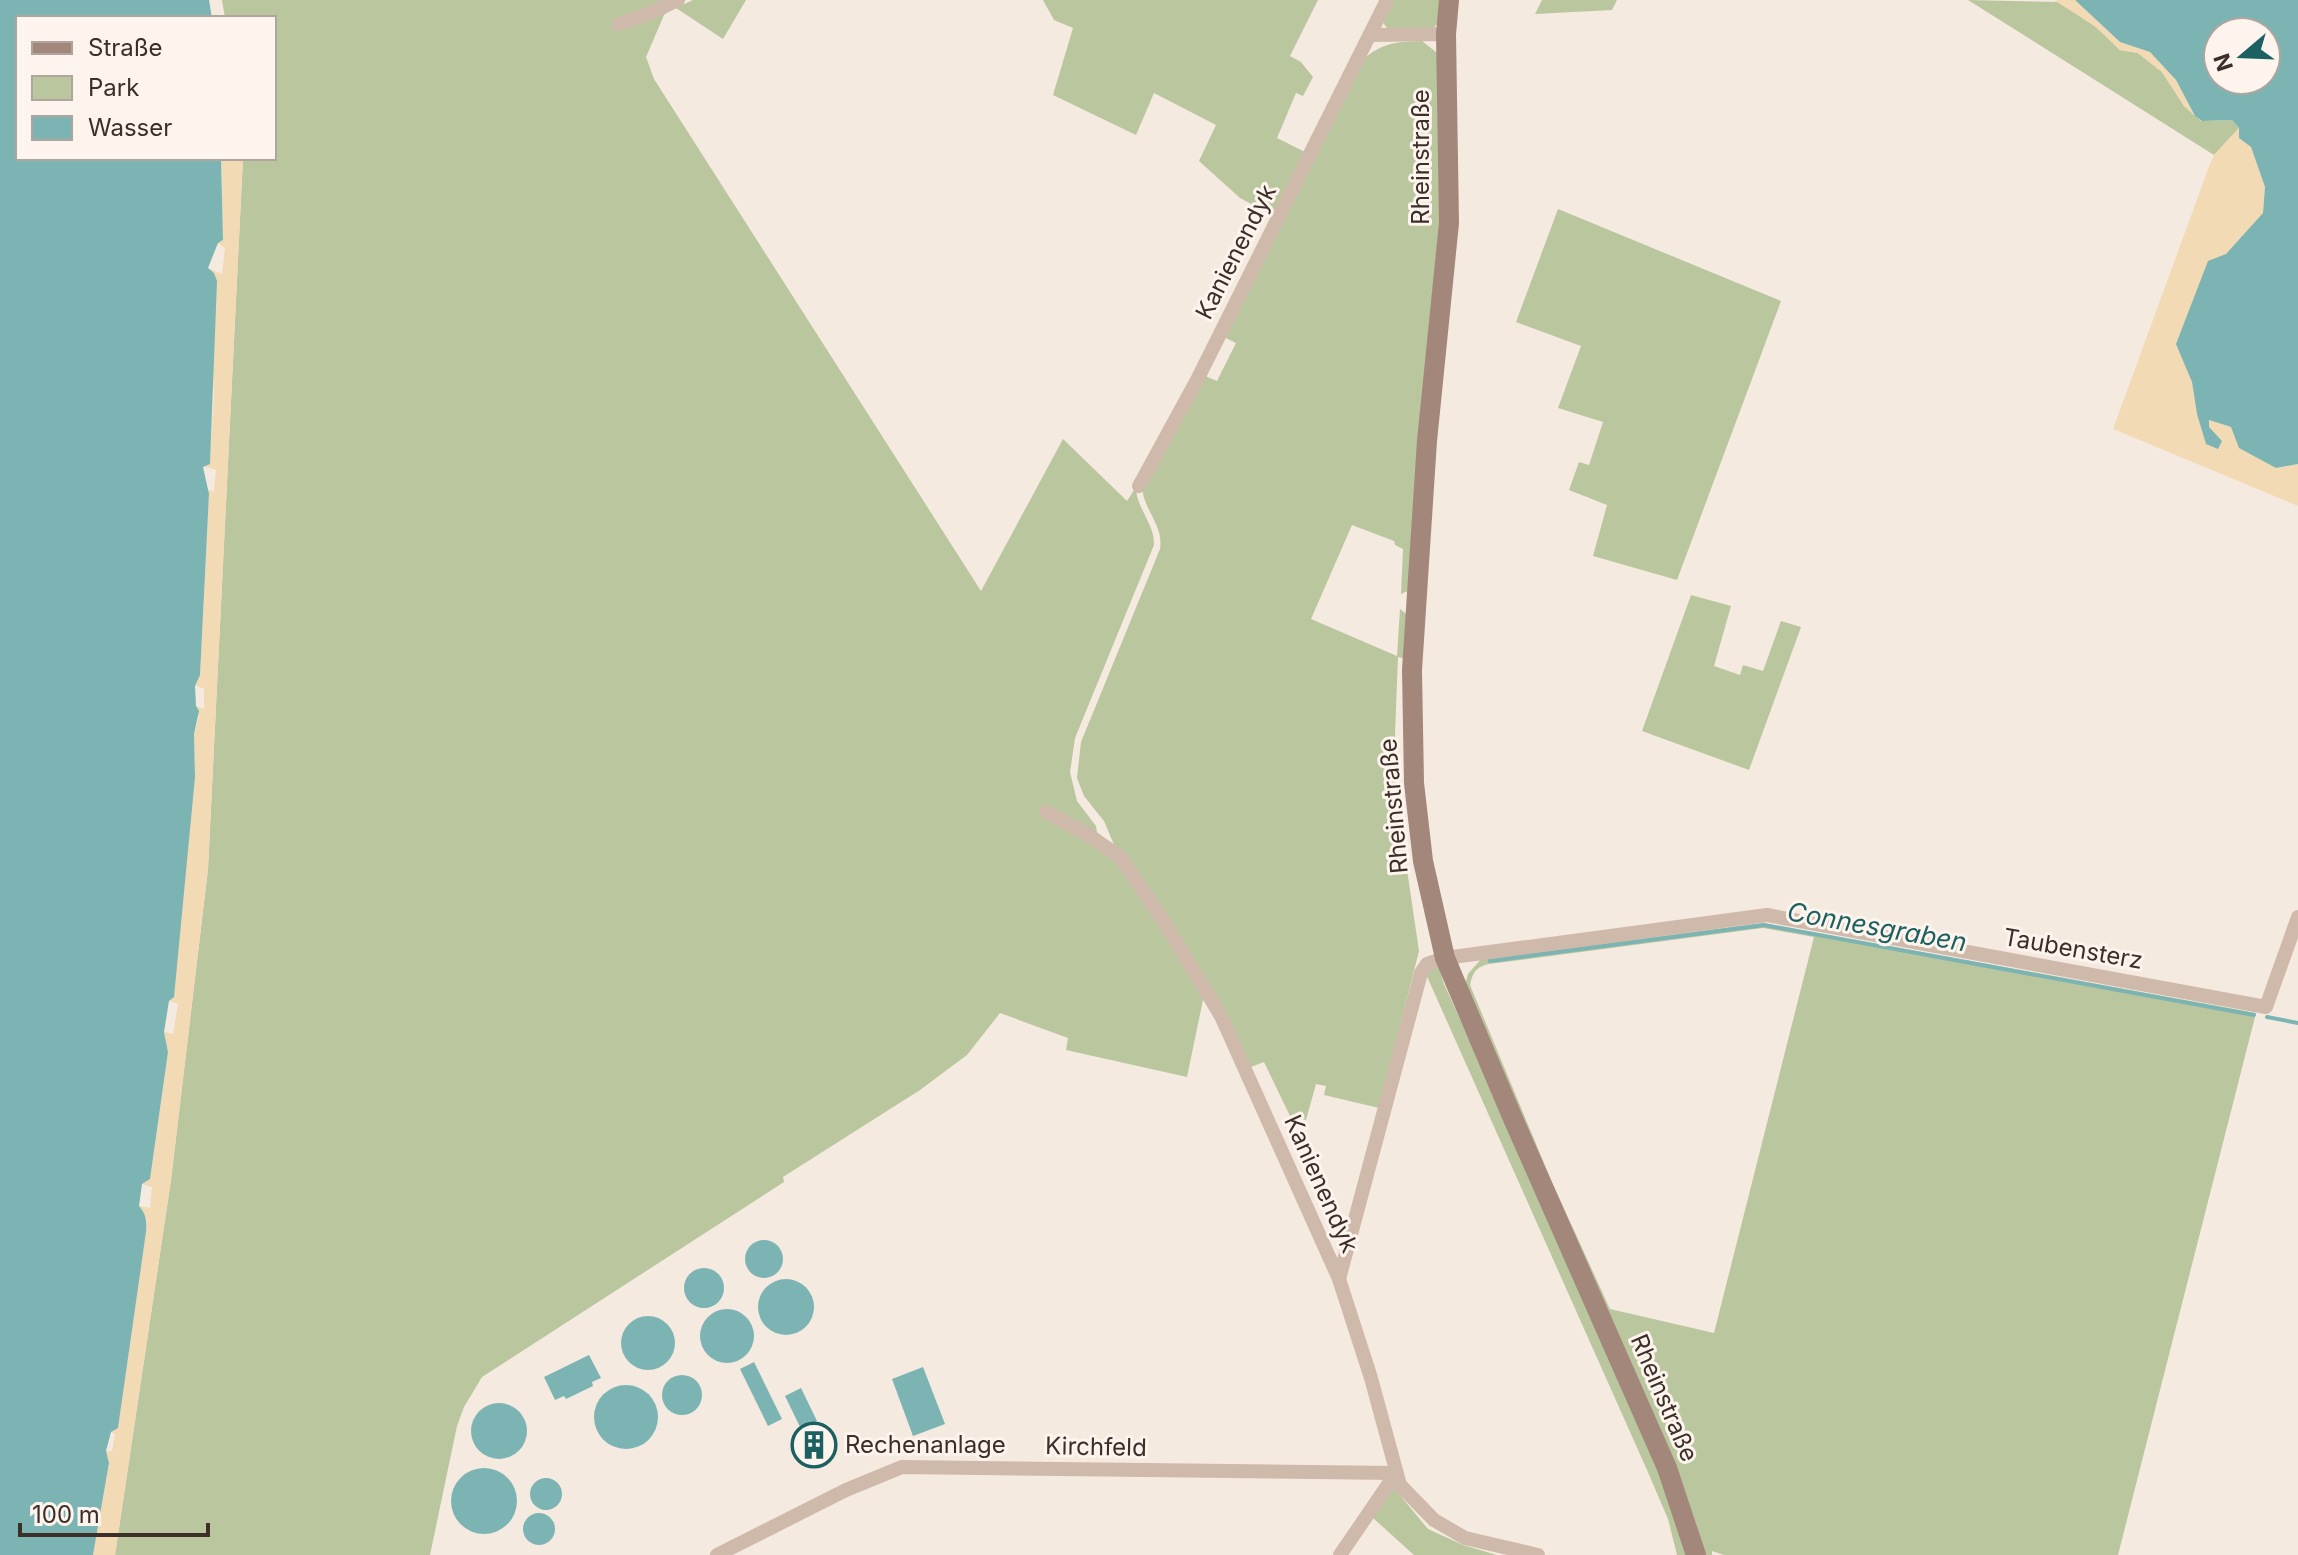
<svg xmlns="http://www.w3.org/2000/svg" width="2298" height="1555" viewBox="0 0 2298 1555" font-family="Inter,sans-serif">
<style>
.green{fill:#bac69e;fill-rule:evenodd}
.sand{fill:#f2dab5}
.water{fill:#7cb4b4;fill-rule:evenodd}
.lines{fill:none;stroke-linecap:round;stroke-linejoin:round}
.stream{stroke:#7cb4b4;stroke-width:4}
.street{stroke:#cfb9aa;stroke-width:14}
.secondary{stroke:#a3877b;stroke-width:20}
.labels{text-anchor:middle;stroke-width:6;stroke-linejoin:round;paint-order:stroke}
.street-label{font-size:24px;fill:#3c2f2a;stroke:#fcf4ed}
.poi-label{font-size:24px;fill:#3c2f2a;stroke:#fcf4ed;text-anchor:start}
.water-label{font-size:26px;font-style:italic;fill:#1c6061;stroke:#fcf4ed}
</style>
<rect width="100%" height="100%" fill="#f5eae0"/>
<g class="green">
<path d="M 222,0 L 669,0 L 670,10 L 664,15 L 646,57 L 654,79 L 981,591 L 1063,439 L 1127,501 L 1136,487 C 1136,508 1155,524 1154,545 L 1075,738 L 1070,772 L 1077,801 L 1096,826 L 1098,838 L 1120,862 L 1204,995 L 1187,1077 L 1066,1050 L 1068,1038 L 1000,1013 L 967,1055 L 920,1090 L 783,1177 L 784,1182 L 482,1377 L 464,1407 L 457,1426 L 430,1555 L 115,1555 L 171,1180 L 208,869 L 243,158 L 274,158 L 274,18 L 225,18 Z"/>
<path d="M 693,0 L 746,0 L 723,39 L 676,8 Z"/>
<path d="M 1043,0 L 1318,0 L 1290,56 L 1301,62 L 1313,77 L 1303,96 L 1296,93 L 1277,138 L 1307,153 L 1275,217 L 1240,198 L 1199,161 L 1216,125 L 1154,93 L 1136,135 L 1053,95 L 1073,28 L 1054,20 Z"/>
<path d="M 1389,0 L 1443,0 L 1442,20 L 1433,28 L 1388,29 L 1380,19 Z"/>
<path d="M 1542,0 L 1617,0 L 1612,10 L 1535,14 Z"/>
<path d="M 1968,0 L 2060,2 L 2096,27 L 2120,50 L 2138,53 L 2162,72 L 2184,106 L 2201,121 L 2232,120 L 2239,128 L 2214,155 Z"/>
<path d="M 1422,41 L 1441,56 L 1442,208 L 1410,590 L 1401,594 L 1403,549 L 1395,545 L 1394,541 L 1352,525 L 1311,619 L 1397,656 L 1400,609 L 1409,616 L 1407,659 L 1398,657 L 1395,733 L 1398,809 L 1419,951 L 1379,1108 L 1324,1095 L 1326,1086 L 1316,1084 L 1306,1120 L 1290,1116 L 1264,1062 L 1251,1067 L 1212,990 L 1117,852 L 1104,821 L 1084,796 L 1077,778 L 1081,742 L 1160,549 C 1164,525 1143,510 1142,486 L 1203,375 L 1217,381 L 1236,343 L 1222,336 L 1357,65 C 1380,43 1392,42 1422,41 Z"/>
<path d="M 1558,209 L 1781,301 L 1677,580 L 1593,556 L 1607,505 L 1569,490 L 1579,462 L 1589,465 L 1603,422 L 1558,408 L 1581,346 L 1516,322 Z"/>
<path d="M 1691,595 L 1731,606 L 1714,666 L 1740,675 L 1743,665 L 1763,671 L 1781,621 L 1801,627 L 1749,770 L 1642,731 Z"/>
<path d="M 1763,923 L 2256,1013 L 2118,1555 L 1724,1555 L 1712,1551 L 1712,1555 L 1703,1555 L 1698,1530 L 1683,1485 L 1465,985 L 1468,974 L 1481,959 ZM 1763,928 L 1814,937 L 1714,1333 L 1610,1309 L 1551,1180 L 1470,985 C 1473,972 1476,967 1489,964 Z"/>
<path d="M 1430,966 L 1439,968 L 1444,984 L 1661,1463 L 1692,1555 L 1677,1555 L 1668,1519 L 1647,1470 L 1425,972 Z"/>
<path d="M 1394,1488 L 1428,1529 L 1463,1545 L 1497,1555 L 1414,1555 L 1373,1518 Z"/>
</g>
<g class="sand">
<path d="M 2054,0 L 2075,0 L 2120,42 L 2150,52 L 2176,80 L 2195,116 L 2184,106 L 2162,72 L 2138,53 L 2120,50 L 2096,27 Z"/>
<path d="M 2239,128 L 2251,147 L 2265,187 L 2263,214 L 2226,254 L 2177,344 L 2192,382 L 2197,414 L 2209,427 L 2209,420 L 2231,427 L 2276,468 L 2298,464 L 2298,506 L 2113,429 L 2210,164 L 2214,155 Z"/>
<path d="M 221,158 L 243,158 L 208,869 L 171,1180 L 115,1555 L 93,1555 L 109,1463 L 106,1451 L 112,1451 L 115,1434 L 111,1432 L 118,1427 L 146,1232 L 147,1220 L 139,1206 L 150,1208 L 152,1187 L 142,1184 L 150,1179 L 168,1052 L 164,1032 L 173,1034 L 178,1004 L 169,1001 L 195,777 L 194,734 L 199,717 L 196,706 L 204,709 L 204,689 L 195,685 L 200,675 L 209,495 L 206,489 L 214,492 L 216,470 L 203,466 L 210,463 L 214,395 L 208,268 L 222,274 L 225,248 L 218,243 L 223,240 Z"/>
</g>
<g class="water">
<path d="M 0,0 L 209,0 L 212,18 L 18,18 L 18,158 L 221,158 L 223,240 L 218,243 L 208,268 L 214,273 L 217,281 L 210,464 L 203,467 L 209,494 L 200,675 L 195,686 L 196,706 L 199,711 L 194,734 L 195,777 L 174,997 L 169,1001 L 164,1032 L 168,1052 L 150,1179 L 142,1184 L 139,1206 C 146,1214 147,1221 146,1232 L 118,1428 L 111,1432 L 106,1451 L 109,1463 L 93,1555 L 0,1555 Z"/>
<path d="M 2075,0 L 2298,0 L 2298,464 L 2276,468 L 2239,448 L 2231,427 L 2209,420 L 2209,427 L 2222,441 L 2218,449 L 2206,444 L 2197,414 L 2192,382 L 2176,344 L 2208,261 L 2226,254 L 2263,213 L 2265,187 L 2251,147 L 2239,138 L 2239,128 L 2232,120 L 2202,121 L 2195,116 L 2176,80 L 2150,52 L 2120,42 ZM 2218,32 L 2266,32 L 2266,80 L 2218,80 Z"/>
<circle cx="764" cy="1259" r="19"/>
<circle cx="704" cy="1288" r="20"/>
<circle cx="786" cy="1307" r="28"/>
<circle cx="727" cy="1336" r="27"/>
<circle cx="648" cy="1343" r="27"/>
<path d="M 589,1355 L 601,1378 L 592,1382 L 593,1386 L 566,1399 L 564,1396 L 555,1400 L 544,1377 Z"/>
<path d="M 754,1362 L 782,1419 L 768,1426 L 740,1369 Z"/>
<path d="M 923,1367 L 945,1424 L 913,1436 L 892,1379 Z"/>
<circle cx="682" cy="1395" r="20"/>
<circle cx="626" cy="1417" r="32"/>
<path d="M 801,1388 L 817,1421 L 801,1429 L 785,1396 Z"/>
<circle cx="499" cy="1431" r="28"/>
<circle cx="484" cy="1501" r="33"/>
<circle cx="546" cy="1494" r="16"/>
<circle cx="539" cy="1529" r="16"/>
</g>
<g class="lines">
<g class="stream">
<path d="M 1490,961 L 1764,925 L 2254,1015"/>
<path d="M 2267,1017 L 2298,1023"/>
</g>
<g class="street">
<path d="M 619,24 L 648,14 L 678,0"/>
<path d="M 1370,35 L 1446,34"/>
<path d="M 1139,486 L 1198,378 L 1387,0"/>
<path d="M 1046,812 L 1090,836 L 1120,857 L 1163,920 L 1221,1016 L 1339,1279 L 1371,1378 L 1400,1485 L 1434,1520 L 1465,1538 L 1538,1555"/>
<path d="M 1339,1279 L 1421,973 L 1427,964 L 1445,958 L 1767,915 L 2266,1007 L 2298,917"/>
<path d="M 717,1555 L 846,1490 L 902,1467 L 1396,1473"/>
<path d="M 1340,1555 L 1396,1473"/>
</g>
<path class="secondary" d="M 1449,0 L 1446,34 L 1449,223 L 1427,441 L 1412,670 L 1414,783 L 1423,861 L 1445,958 L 1511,1114 L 1667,1468 L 1696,1555"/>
</g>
<defs>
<g id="building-ring" transform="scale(2.3)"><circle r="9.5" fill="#fcf4ed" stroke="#1c6061" stroke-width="1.5"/><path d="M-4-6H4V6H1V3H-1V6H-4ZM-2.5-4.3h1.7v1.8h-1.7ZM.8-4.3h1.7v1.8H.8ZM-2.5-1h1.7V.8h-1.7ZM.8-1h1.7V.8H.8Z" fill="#1c6061"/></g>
</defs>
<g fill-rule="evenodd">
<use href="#building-ring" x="814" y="1445"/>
</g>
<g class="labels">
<g class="street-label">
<text transform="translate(1421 157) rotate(-90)" y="8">Rheinstraße</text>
<text transform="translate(1236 252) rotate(-63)" y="8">Kanienendyk</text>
<text transform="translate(1394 806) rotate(-95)" y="8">Rheinstraße</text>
<text transform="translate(2073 949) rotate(10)" y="8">Taubensterz</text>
<text transform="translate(1321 1184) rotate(66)" y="8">Kanienendyk</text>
<text transform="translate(1664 1398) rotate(67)" y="8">Rheinstraße</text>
<text transform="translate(1096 1447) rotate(1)" y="8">Kirchfeld</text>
</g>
<g class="poi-label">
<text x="845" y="1453">Rechenanlage</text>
</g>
<g class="water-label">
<text transform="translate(1877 927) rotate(10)" y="9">Connesgraben</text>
</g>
</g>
<rect x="16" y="16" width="260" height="144" fill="#fcf4ed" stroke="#afa59f" stroke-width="2"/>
<rect x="32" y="42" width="40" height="12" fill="#a3877b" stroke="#afa59f" stroke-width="2"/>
<text x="88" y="56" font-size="24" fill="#3c2f2a">Straße</text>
<rect x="32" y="76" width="40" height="24" fill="#bac69e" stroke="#afa59f" stroke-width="2"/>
<text x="88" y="96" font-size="24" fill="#3c2f2a">Park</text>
<rect x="32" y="116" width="40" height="24" fill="#7cb4b4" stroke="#afa59f" stroke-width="2"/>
<text x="88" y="136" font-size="24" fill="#3c2f2a">Wasser</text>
<g transform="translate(2242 56) rotate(251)"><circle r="38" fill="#fcf4ed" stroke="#afa59f" stroke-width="2"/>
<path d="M0-6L14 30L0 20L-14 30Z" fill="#1c6061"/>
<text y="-12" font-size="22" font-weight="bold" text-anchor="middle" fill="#3c2f2a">N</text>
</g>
<path d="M20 1523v12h188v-12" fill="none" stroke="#3c2f2a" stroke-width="4"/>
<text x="32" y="1523" font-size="24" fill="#3c2f2a" stroke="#fcf4ed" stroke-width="6" paint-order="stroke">100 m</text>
</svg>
